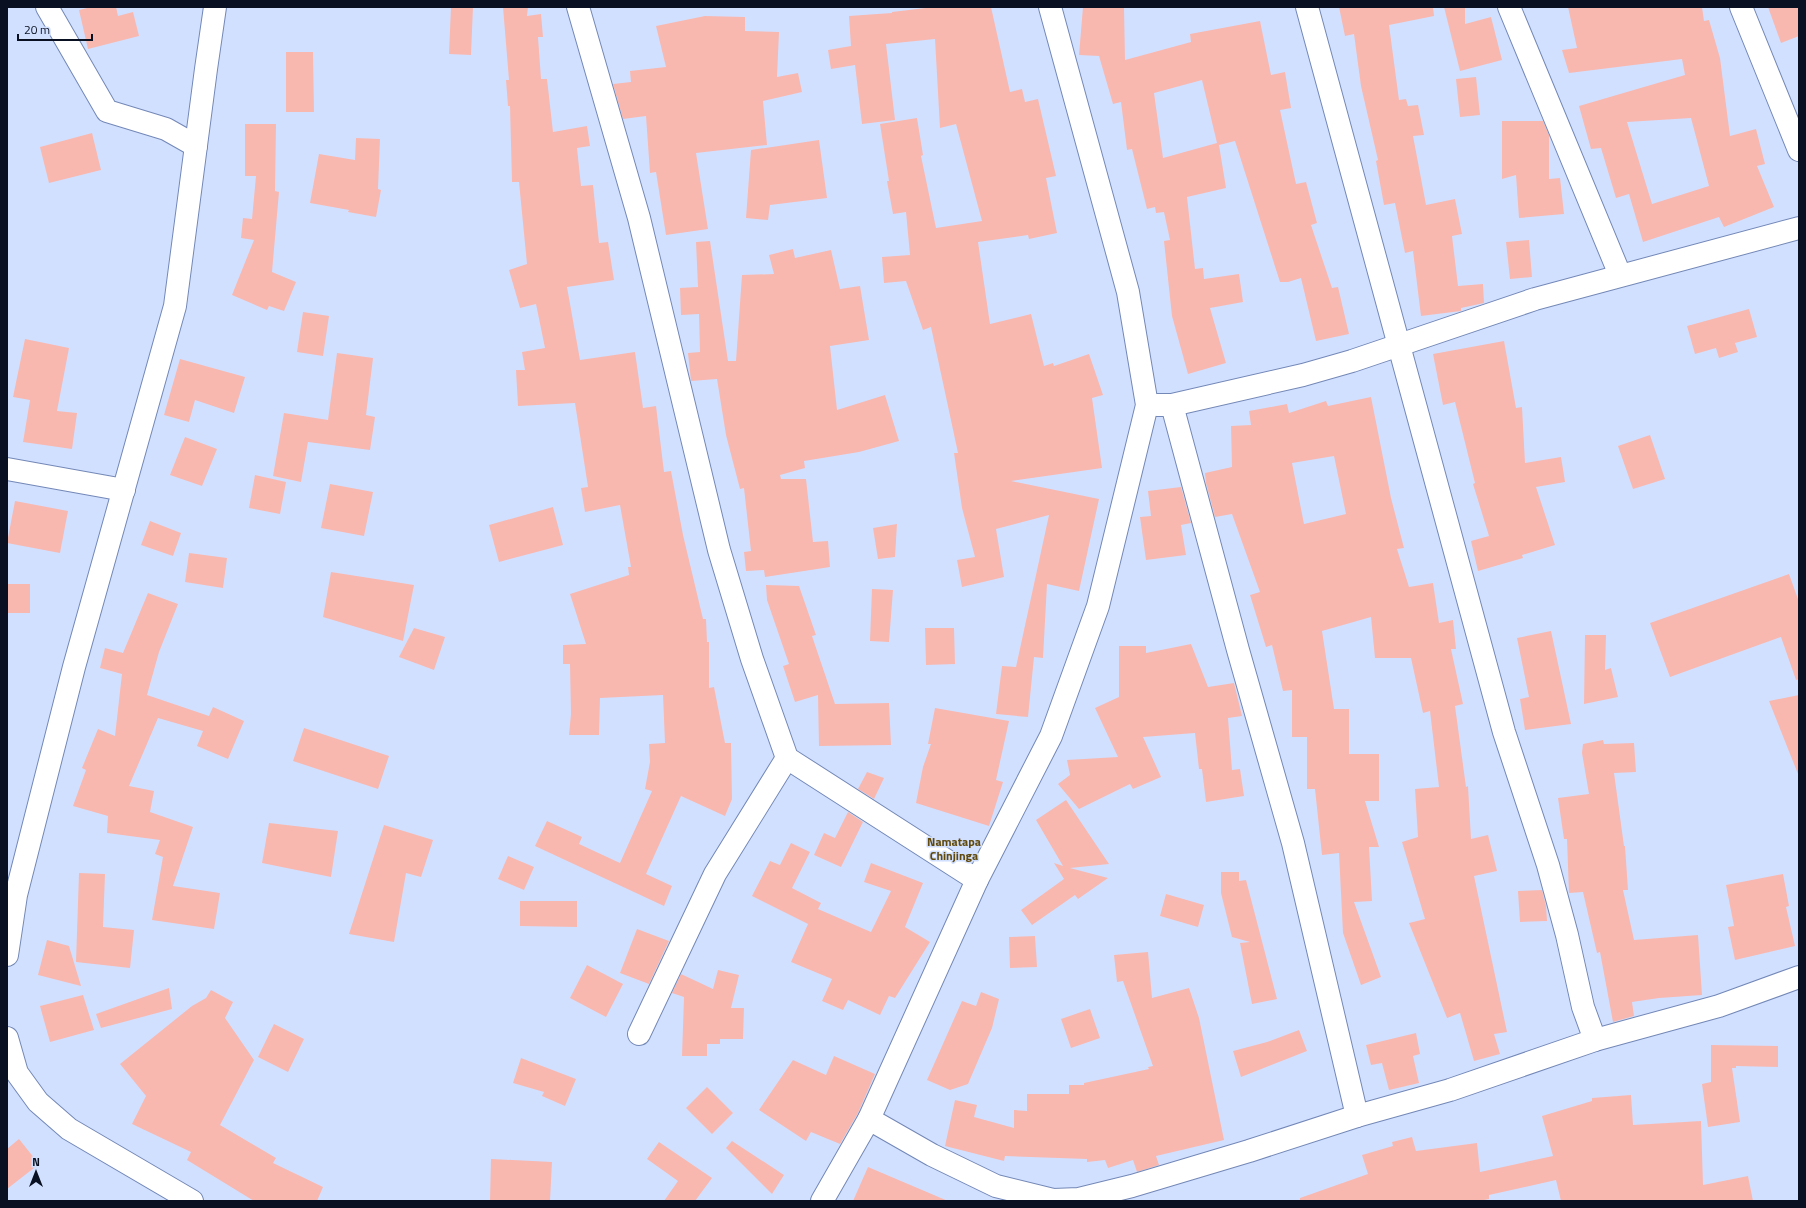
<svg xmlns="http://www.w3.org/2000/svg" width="1806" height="1208" viewBox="0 0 1806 1208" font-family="'Titillium Web',sans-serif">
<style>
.building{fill:#f8b8b0;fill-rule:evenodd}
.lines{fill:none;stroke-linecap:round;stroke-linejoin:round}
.minor-casing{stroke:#7388b7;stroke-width:24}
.minor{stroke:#fff;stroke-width:22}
.labels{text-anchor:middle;stroke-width:3;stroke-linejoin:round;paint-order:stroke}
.quarter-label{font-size:12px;font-weight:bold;fill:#60490b;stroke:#d2e0ff}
</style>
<rect width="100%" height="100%" fill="#d2e0ff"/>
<g class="building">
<path d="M 91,7 L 116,7 L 118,16 L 133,12 L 139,36 L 88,49 L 79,10 Z"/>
<path d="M 451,7 L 473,7 L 471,55 L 449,54 Z"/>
<path d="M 503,7 L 528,7 L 527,16 L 541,14 L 543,37 L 538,37 L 541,79 L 547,79 L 553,132 L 587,126 L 590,146 L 577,148 L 581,186 L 593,185 L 599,243 L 608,242 L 614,280 L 567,287 L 580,360 L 635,352 L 643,408 L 656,406 L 664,472 L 671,471 L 683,535 L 703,619 L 706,619 L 707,642 L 709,642 L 709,688 L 714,687 L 725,743 L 731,743 L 732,799 L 725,816 L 681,796 L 646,874 L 672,886 L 664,906 L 535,846 L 547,821 L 582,837 L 579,844 L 620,863 L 652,791 L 645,789 L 650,762 L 649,744 L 665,743 L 663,695 L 600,698 L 599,735 L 569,735 L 571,714 L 570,664 L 563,664 L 563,645 L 586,644 L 570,594 L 629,575 L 628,567 L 631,567 L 620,505 L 585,512 L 581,488 L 588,487 L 575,403 L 518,406 L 516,370 L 525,370 L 522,352 L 545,348 L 536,304 L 520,308 L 509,270 L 527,264 L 519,182 L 512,182 L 510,106 L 508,106 L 506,80 L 509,80 Z"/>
<path d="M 934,7 L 991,7 L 1010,92 L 1022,89 L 1025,102 L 1038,99 L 1056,176 L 1046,178 L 1057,233 L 1029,239 L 1028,235 L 978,242 L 990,324 L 1031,314 L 1044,366 L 1053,363 L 1054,366 L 1089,354 L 1103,395 L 1092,398 L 1102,468 L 1011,481 L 1099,499 L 1079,591 L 1047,584 L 1043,658 L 1034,657 L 1028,717 L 996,714 L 1002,666 L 1016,667 L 1049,515 L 996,529 L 1004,577 L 962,587 L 957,560 L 975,557 L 962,508 L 954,453 L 958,453 L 931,327 L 923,330 L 906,281 L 884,283 L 882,257 L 910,255 L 906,212 L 893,214 L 887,181 L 889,181 L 880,124 L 917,118 L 923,155 L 921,156 L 936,228 L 982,221 L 956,124 L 940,128 L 935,39 L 886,44 L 895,120 L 862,124 L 855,65 L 831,69 L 828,50 L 851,46 L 849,16 L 892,13 L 892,12 Z"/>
<path d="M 1083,7 L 1124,7 L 1125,60 L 1191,42 L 1190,34 L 1260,21 L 1271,75 L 1285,72 L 1291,108 L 1280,110 L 1296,184 L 1306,182 L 1317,223 L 1311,225 L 1332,288 L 1338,287 L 1349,334 L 1316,341 L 1301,278 L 1288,282 L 1280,282 L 1235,141 L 1219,145 L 1226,188 L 1187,197 L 1195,269 L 1203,268 L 1204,279 L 1239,274 L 1243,302 L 1210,308 L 1226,363 L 1188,374 L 1172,316 L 1164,241 L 1170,240 L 1164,212 L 1156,213 L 1155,207 L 1147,209 L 1132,149 L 1127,150 L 1121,102 L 1113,104 L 1099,56 L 1079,55 ZM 1202,80 L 1217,143 L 1163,158 L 1154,93 Z"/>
<path d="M 1339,7 L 1433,7 L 1434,16 L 1389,25 L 1399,100 L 1406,99 L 1408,106 L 1418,105 L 1424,135 L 1413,136 L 1426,205 L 1455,199 L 1462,234 L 1452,236 L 1458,286 L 1483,284 L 1484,303 L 1461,308 L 1461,311 L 1421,316 L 1413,251 L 1405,253 L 1395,203 L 1384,205 L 1376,161 L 1378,160 L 1361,86 L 1354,34 L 1345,36 Z"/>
<path d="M 1444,7 L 1465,7 L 1465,24 L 1491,17 L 1502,60 L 1460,71 Z"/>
<path d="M 1568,7 L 1702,7 L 1704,21 L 1709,20 L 1720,58 L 1730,136 L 1756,129 L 1765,164 L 1757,166 L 1774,207 L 1724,227 L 1719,217 L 1643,242 L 1629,194 L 1616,198 L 1601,148 L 1591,149 L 1579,106 L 1685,75 L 1682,59 L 1569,73 L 1562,50 L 1577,48 ZM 1691,118 L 1709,186 L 1652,204 L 1627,122 Z"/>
<path d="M 1768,7 L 1799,7 L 1799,36 L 1781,43 Z"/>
<path d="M 705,16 L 745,17 L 745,31 L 779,32 L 777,77 L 798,73 L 802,92 L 763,101 L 767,145 L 696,153 L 708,229 L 666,235 L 656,172 L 650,173 L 646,116 L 623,119 L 613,84 L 631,82 L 630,71 L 666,67 L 656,26 Z"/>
<path d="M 286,52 L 313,52 L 314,112 L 286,112 Z"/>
<path d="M 1476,77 L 1480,115 L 1460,117 L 1456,79 Z"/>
<path d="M 1502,121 L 1543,121 L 1549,135 L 1549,179 L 1560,178 L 1564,214 L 1519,218 L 1516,175 L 1502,179 Z"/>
<path d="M 245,124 L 276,124 L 275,191 L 279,192 L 272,272 L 296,282 L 284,311 L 269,306 L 267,310 L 232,295 L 254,240 L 241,238 L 243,218 L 252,219 L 256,176 L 245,176 Z"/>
<path d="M 92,133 L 101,170 L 49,183 L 40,147 Z"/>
<path d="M 356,138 L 380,139 L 378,189 L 381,190 L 376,217 L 348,212 L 349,210 L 310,203 L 319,154 L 355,160 Z"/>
<path d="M 819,140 L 827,198 L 770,205 L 768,220 L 746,218 L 751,150 Z"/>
<path d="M 1529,240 L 1532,277 L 1510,279 L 1506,242 Z"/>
<path d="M 710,241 L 728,361 L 736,361 L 742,275 L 774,274 L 769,255 L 793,249 L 795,258 L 831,250 L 840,289 L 860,286 L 869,340 L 830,346 L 837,410 L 885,395 L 899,441 L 859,452 L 804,461 L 805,468 L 780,475 L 781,479 L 806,479 L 813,542 L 828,541 L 830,567 L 765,577 L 764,570 L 746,571 L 744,552 L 751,551 L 744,488 L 740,489 L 726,435 L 717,379 L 691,381 L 688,353 L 700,352 L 699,314 L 681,315 L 680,288 L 698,287 L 696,242 Z"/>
<path d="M 1749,309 L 1757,337 L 1735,343 L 1738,352 L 1719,358 L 1716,348 L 1695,354 L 1687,326 Z"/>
<path d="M 303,312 L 329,316 L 323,356 L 297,352 Z"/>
<path d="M 25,339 L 69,348 L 57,411 L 77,413 L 72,449 L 23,442 L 30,400 L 13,397 Z"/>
<path d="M 1504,341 L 1516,408 L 1522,407 L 1525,463 L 1561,457 L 1565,482 L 1536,487 L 1555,545 L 1522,555 L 1523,558 L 1478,571 L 1471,541 L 1489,536 L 1473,484 L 1475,483 L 1455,402 L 1443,405 L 1433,354 Z"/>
<path d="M 337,353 L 373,358 L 366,415 L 375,417 L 370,450 L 308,442 L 301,482 L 273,476 L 284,413 L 328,420 Z"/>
<path d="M 180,359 L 245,377 L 234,413 L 195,400 L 189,422 L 164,415 Z"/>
<path d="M 1371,397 L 1391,498 L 1404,548 L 1397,549 L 1409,587 L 1433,583 L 1439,623 L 1453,620 L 1456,649 L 1451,649 L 1463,704 L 1455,706 L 1466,787 L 1468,786 L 1471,839 L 1488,835 L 1497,871 L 1474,876 L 1507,1032 L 1494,1034 L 1500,1054 L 1474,1061 L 1460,1013 L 1447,1018 L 1409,923 L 1425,919 L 1402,842 L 1418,837 L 1415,789 L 1439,787 L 1430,711 L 1423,713 L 1411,658 L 1375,658 L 1371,617 L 1322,631 L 1334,709 L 1349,709 L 1349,754 L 1379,754 L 1379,801 L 1365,801 L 1379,847 L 1369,847 L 1372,901 L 1354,902 L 1381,977 L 1361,985 L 1343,933 L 1339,853 L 1322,855 L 1315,789 L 1307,789 L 1307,737 L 1292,737 L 1292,690 L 1283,691 L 1272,645 L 1266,647 L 1250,595 L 1260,592 L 1232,514 L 1215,517 L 1206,483 L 1205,473 L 1232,467 L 1231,426 L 1251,425 L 1249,411 L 1287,404 L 1289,413 L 1326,401 L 1328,406 ZM 1334,456 L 1346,514 L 1304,524 L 1292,463 Z"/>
<path d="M 1650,435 L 1665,479 L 1633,489 L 1618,446 Z"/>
<path d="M 185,437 L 217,449 L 202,486 L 170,475 Z"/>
<path d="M 255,475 L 286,482 L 280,514 L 249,508 Z"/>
<path d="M 330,484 L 373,492 L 364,536 L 321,528 Z"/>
<path d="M 1181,487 L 1191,523 L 1181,525 L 1186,555 L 1146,560 L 1140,517 L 1151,516 L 1148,491 Z"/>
<path d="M 15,501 L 68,511 L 60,553 L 7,543 Z"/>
<path d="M 553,507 L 563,545 L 499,562 L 489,525 Z"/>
<path d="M 150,521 L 181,533 L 173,556 L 141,545 Z"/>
<path d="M 897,524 L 895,557 L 878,559 L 873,528 Z"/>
<path d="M 189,553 L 227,558 L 223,588 L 185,582 Z"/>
<path d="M 331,572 L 414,585 L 403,641 L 323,617 Z"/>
<path d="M 1789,574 L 1799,602 L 1799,679 L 1796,680 L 1781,637 L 1670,677 L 1650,623 Z"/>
<rect x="7" y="584" width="23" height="29"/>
<path d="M 766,585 L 799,586 L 816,635 L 812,636 L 835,704 L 889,703 L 891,745 L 819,746 L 818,695 L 795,702 L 783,666 L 789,664 L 767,600 Z"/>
<path d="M 872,589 L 893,590 L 889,642 L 870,641 Z"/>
<path d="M 148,593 L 178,604 L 159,652 L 147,695 L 209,716 L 213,707 L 244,721 L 228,759 L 197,746 L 203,731 L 158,718 L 129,786 L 154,791 L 150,812 L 193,827 L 173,886 L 220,893 L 214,929 L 152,920 L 163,857 L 155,854 L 160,840 L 107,833 L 108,816 L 73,806 L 86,770 L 82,768 L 98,729 L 115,736 L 122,674 L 100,668 L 105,648 L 123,653 Z"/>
<path d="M 414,628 L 445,637 L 434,670 L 399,657 Z"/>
<path d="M 925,628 L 954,628 L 955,664 L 926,665 Z"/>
<path d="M 1551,631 L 1571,724 L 1525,730 L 1520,699 L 1529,697 L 1517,638 Z"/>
<path d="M 1585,635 L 1606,635 L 1605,670 L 1611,668 L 1618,697 L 1584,704 Z"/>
<path d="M 1191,644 L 1208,687 L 1234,683 L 1242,716 L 1228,718 L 1232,770 L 1240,769 L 1244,796 L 1206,802 L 1202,769 L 1199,769 L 1195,733 L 1143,737 L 1161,777 L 1133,789 L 1130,784 L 1079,809 L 1058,784 L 1070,775 L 1067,760 L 1118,757 L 1095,708 L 1119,697 L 1119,646 L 1146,646 L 1146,653 Z"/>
<path d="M 1799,695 L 1799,774 L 1798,774 L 1769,701 Z"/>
<path d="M 935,708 L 1009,721 L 996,780 L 1003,782 L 989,826 L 916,803 L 923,767 L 931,744 L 928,744 Z"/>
<path d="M 304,728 L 389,756 L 378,789 L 293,761 Z"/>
<path d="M 1603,740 L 1604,744 L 1634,743 L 1636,772 L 1614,773 L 1624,846 L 1625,846 L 1628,890 L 1623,890 L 1634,940 L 1698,935 L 1702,995 L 1659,998 L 1632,1002 L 1634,1016 L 1613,1022 L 1600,952 L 1597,953 L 1583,892 L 1569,893 L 1567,839 L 1564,839 L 1558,798 L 1589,794 L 1582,753 L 1583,744 Z"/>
<path d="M 867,772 L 884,778 L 874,799 L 858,789 Z"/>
<path d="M 1066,800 L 1109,864 L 1070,868 L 1108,878 L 1078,899 L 1075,895 L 1032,925 L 1021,910 L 1064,879 L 1054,863 L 1063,866 L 1036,820 Z"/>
<path d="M 848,812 L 863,822 L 841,867 L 814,855 L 824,833 L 835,838 Z"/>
<path d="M 269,823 L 338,831 L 331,877 L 262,863 Z"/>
<path d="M 384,825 L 433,840 L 421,877 L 406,873 L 394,942 L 349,934 Z"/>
<path d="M 791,843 L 810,852 L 792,888 L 821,903 L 818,909 L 871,932 L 891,891 L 864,882 L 871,863 L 923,883 L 905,927 L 930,942 L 895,998 L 889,996 L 880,1015 L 848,1000 L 843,1010 L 822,1001 L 832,979 L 791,962 L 808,924 L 752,896 L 770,861 L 780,865 Z"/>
<path d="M 508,856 L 534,867 L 524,890 L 498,879 Z"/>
<path d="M 1221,872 L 1239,872 L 1239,881 L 1246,880 L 1277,999 L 1252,1004 L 1240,943 L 1250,942 L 1232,937 L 1221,893 Z"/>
<path d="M 79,873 L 105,874 L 103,927 L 134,930 L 130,968 L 76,962 Z"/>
<path d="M 1783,874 L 1789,906 L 1786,907 L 1795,946 L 1735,960 L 1728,927 L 1734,926 L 1726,885 Z"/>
<path d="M 1542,890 L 1546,906 L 1547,921 L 1520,922 L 1518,891 Z"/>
<path d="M 1166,894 L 1204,905 L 1198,927 L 1160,916 Z"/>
<path d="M 520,901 L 577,901 L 577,927 L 520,926 Z"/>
<path d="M 637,929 L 669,941 L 649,984 L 620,973 Z"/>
<path d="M 1035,936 L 1037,967 L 1010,968 L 1009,937 Z"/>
<path d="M 47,940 L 69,946 L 81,986 L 38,975 Z"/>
<path d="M 1148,952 L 1152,998 L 1189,988 L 1199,1018 L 1224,1140 L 1156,1156 L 1159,1165 L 1137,1172 L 1133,1160 L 1108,1168 L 1105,1160 L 1087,1162 L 1087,1159 L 1005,1156 L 1004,1161 L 945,1146 L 955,1100 L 977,1105 L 974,1117 L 1014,1128 L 1014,1110 L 1027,1111 L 1027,1094 L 1069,1094 L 1069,1085 L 1084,1085 L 1084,1083 L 1149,1069 L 1148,1067 L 1153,1066 L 1123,981 L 1117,982 L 1114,955 Z"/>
<path d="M 587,965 L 623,984 L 606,1017 L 570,998 Z"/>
<path d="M 718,970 L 739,975 L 731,1008 L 744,1008 L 743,1039 L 720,1039 L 720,1044 L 707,1044 L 707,1056 L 682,1056 L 684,997 L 672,993 L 681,974 L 713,989 Z"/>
<path d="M 169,988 L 172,1009 L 101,1028 L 96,1014 Z"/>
<path d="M 211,990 L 233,1002 L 225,1018 L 254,1060 L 220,1125 L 276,1158 L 273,1163 L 323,1187 L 317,1201 L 254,1201 L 187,1160 L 191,1152 L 132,1124 L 146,1096 L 120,1064 L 192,1006 L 206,998 Z"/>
<path d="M 981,992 L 999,999 L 992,1028 L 968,1084 L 950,1090 L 927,1080 L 962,1001 L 976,1006 Z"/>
<path d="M 83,995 L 94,1030 L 50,1042 L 40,1006 Z"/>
<path d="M 1090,1009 L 1100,1038 L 1071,1048 L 1061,1019 Z"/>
<path d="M 274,1024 L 304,1039 L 288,1072 L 258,1057 Z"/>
<path d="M 1299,1030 L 1307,1051 L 1241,1077 L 1233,1051 L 1267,1042 Z"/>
<path d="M 1416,1033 L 1420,1054 L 1413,1056 L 1419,1083 L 1389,1090 L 1382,1063 L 1371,1065 L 1366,1045 Z"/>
<path d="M 1711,1045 L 1778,1046 L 1778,1067 L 1736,1066 L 1736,1068 L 1732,1068 L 1740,1122 L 1708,1127 L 1702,1084 L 1711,1082 Z"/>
<path d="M 834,1056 L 875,1074 L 858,1113 L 840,1144 L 811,1132 L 806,1141 L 759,1110 L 793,1060 L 826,1075 Z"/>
<path d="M 521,1058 L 576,1079 L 565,1106 L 542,1096 L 544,1092 L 513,1083 Z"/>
<path d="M 707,1087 L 733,1113 L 712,1134 L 686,1108 Z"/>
<path d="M 1631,1095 L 1633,1125 L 1701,1121 L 1703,1185 L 1748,1176 L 1753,1201 L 1561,1201 L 1556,1180 L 1489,1195 L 1489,1199 L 1479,1201 L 1300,1201 L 1300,1198 L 1368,1174 L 1362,1155 L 1393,1146 L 1392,1142 L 1412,1137 L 1416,1151 L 1477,1143 L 1480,1172 L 1553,1156 L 1542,1116 L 1592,1101 L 1592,1098 Z"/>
<path d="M 19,1139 L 39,1164 L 7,1189 L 7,1149 Z"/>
<path d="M 732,1141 L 784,1175 L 772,1194 L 726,1148 Z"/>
<path d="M 659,1142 L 712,1178 L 695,1201 L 664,1201 L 678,1181 L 647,1159 Z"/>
<path d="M 491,1159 L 552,1162 L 550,1201 L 490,1201 Z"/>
<path d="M 868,1167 L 948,1201 L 853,1201 Z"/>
</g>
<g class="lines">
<g class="minor-casing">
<g id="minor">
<path d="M 47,7 L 107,111 L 166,129 L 196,146"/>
<path d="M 578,7 L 639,218 L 719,550 L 752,659 L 787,758 L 977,880"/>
<path d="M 1307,7 L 1504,732 L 1548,865 L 1567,935 L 1583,1007 L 1595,1040"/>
<path d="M 1509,7 L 1620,275"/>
<path d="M 1741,7 L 1799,150"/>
<path d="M 1157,405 L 1172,405 L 1303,375 L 1352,361 L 1535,299 L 1799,228"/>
<path d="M 1172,405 L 1238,650 L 1293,843 L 1357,1116"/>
<path d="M 7,469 L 124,490"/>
<path d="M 7,955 L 16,895 L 74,667 L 175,306 L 206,69 L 215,7"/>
<path d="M 639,1034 L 715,874 L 787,758"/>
<path d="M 7,1038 L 17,1073 L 38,1102 L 69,1129 L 192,1201"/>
<path d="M 869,1119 L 932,1155 L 996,1186 L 1053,1200 L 1079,1199 L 1132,1186 L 1249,1151 L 1357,1116 L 1450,1090 L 1595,1040 L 1719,1006 L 1799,977"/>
<path d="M 822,1201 L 869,1119 L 977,880 L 1051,736 L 1098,606 L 1147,405 L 1128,292 L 1050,7"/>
</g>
</g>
<use href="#minor" class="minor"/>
</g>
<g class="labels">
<g class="quarter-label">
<text x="954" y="846">Namatapa<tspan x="954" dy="14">Chinjinga</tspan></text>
</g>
</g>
<rect width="1806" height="1208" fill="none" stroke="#091021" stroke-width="16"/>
<g transform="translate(36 1172)" stroke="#d2e0ff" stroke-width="3" paint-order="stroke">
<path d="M0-3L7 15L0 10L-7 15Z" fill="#091021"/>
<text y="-6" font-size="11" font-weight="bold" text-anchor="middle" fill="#091021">N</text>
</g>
<path d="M18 34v6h74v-6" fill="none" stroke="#091021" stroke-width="2"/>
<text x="24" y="34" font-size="12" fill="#091021" stroke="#d2e0ff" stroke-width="3" paint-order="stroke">20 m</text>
</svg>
